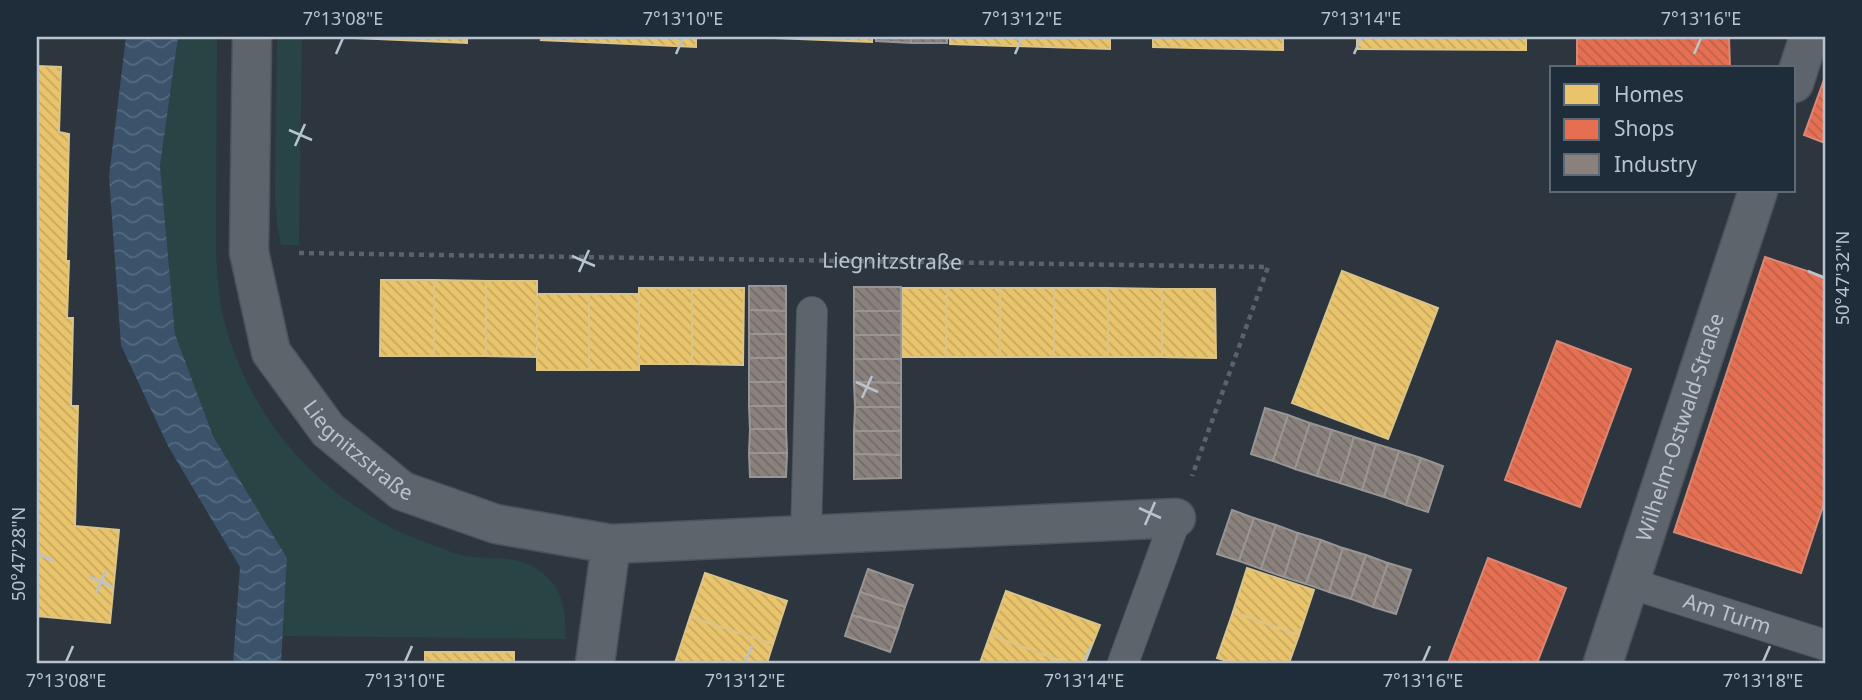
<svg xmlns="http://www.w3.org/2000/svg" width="1862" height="700" viewBox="0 0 1862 700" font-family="'Noto Sans',sans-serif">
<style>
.green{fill:#294445}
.water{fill:url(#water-waves)}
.homes{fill:url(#homes-back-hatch);stroke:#dbc488;stroke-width:2}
.shops{fill:url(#shops-back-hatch);stroke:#d98876;stroke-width:2}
.industry{fill:url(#industry-back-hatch);stroke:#989595;stroke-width:2}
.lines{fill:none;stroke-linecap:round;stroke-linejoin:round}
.lane-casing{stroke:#4c5259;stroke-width:32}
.street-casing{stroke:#4c5259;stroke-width:41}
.path{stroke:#5b6368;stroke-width:4.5;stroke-dasharray:5 5;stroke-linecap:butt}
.lane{stroke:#5e646c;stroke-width:30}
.street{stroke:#5e646c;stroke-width:38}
.ticks{fill:none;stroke:#b9c3ce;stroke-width:2.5}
.labels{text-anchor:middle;stroke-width:7;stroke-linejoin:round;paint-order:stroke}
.street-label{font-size:21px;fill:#b9c3ce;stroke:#1f2d3a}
.neatline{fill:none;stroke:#b9c3ce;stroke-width:2.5}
.ticks-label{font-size:18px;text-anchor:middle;fill:#b9c3ce}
</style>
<defs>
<pattern id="water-waves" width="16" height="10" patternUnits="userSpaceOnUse" patternTransform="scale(1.75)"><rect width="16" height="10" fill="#3a536b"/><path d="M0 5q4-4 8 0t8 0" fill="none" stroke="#546a7f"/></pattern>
<pattern id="homes-back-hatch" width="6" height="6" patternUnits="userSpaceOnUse" patternTransform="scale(1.75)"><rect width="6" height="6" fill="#e9c46a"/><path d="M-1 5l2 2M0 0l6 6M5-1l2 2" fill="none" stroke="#c6a861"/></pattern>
<pattern id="shops-back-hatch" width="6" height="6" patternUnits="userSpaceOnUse" patternTransform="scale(1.75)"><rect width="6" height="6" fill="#e76f51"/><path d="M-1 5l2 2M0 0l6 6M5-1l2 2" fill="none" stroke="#bb624c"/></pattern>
<pattern id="industry-back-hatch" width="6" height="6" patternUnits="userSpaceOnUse" patternTransform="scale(1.75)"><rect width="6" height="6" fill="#8a817c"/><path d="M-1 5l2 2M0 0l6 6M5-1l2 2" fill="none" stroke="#716c69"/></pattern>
</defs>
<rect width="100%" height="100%" fill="#2d363f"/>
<g class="green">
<path d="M 178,37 L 217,37 L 216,250 C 217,275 219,300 225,324 C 253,427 330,509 430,544 C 441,548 453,553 465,556 C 490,560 515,554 537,569 C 564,587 565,609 566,639 L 283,636 L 287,558 L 213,436 L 175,334 L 160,166 Z"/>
<path d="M 277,37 L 302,37 L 299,245 L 281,245 L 277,225 L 275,194 Z"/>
</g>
<path class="water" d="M 126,37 L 178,37 L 160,166 L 175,334 L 213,436 L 287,558 L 281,663 L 233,663 L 240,567 L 168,446 L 121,345 L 109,176 Z"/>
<g class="homes">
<path d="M 332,37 L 467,37 L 467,43 Z"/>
<path d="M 542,37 L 696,37 L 696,47 L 541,40 Z"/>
<path d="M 747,37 L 872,37 L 872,42 Z"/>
<path d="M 950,37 L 1110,37 L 1110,49 L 950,44 Z"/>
<path d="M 1153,37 L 1283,37 L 1283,50 L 1153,47 Z"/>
<path d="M 1357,37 L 1526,37 L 1526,50 L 1357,49 Z"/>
<path d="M 37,66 L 61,67 L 59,132 L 69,134 L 66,261 L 69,261 L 67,318 L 73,318 L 71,406 L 78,406 L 75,526 L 119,530 L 110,623 L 37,616 Z"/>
<path d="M 1342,271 L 1438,308 L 1388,439 L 1292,403 Z"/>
<path d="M 381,280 L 434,280 L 434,356 L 380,356 Z"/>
<path d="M 434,280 L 486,281 L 486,356 L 434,356 Z"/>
<path d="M 486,281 L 537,281 L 537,357 L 486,356 Z"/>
<rect x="639" y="288" width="53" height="76"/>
<path d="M 692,288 L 744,288 L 743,365 L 692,364 Z"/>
<path d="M 902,288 L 947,288 L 946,357 L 902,357 Z"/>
<path d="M 947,288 L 1000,288 L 1000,357 L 946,357 Z"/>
<rect x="1000" y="288" width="54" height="69"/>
<rect x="1054" y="288" width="54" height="69"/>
<path d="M 1108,288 L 1162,289 L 1162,357 L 1108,357 Z"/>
<path d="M 1162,289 L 1215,289 L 1216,358 L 1162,357 Z"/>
<rect x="537" y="294" width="52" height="76"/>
<rect x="589" y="294" width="50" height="76"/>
<path d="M 1247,568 L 1314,590 L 1299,635 L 1233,612 Z"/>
<path d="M 705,573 L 787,601 L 773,644 L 690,617 Z"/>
<path d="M 1006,591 L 1100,625 L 1085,663 L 1067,663 L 990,635 Z"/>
<path d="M 1233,612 L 1299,635 L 1289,663 L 1234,663 L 1217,658 Z"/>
<path d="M 690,617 L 773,644 L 767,663 L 675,663 Z"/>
<path d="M 990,635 L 1067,663 L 980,663 Z"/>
<rect x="425" y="652" width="89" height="11"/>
</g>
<g class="shops">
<path d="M 1577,37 L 1729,37 L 1730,68 L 1577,68 Z"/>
<path d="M 1825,77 L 1825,143 L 1804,135 Z"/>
<path d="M 1765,257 L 1825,277 L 1825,500 L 1801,573 L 1674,532 Z"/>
<path d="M 1557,341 L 1631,369 L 1580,507 L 1505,480 Z"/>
<path d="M 1488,558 L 1566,588 L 1537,663 L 1448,663 Z"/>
</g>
<g class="industry">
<path d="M 876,37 L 912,37 L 911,43 L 876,41 Z"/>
<path d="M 912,37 L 947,37 L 947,43 L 911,43 Z"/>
<path d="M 749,286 L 786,286 L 786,311 L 749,310 Z"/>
<rect x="854" y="287" width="47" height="24"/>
<path d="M 749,310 L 786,311 L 786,334 L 749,334 Z"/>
<rect x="854" y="311" width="47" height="24"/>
<rect x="749" y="334" width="37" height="24"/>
<rect x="854" y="335" width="47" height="24"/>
<rect x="749" y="358" width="37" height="24"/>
<path d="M 854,359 L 901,359 L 901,383 L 854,382 Z"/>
<rect x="749" y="382" width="37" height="24"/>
<path d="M 854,382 L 901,383 L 901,407 L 855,407 Z"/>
<path d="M 749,406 L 786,406 L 786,429 L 750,429 Z"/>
<path d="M 855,407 L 901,407 L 901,431 L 854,431 Z"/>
<path d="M 1265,408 L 1288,415 L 1273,461 L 1251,454 Z"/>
<path d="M 1288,415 L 1310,423 L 1295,469 L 1273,461 Z"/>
<path d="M 1310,423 L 1332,430 L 1317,476 L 1295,469 Z"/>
<path d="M 750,429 L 786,429 L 787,453 L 749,453 Z"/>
<path d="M 1332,430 L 1354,437 L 1340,483 L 1317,476 Z"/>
<path d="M 854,431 L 901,431 L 901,455 L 854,454 Z"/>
<path d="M 1354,437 L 1376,444 L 1362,490 L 1340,483 Z"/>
<path d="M 1376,444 L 1399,451 L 1384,497 L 1362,490 Z"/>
<path d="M 1399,451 L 1421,458 L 1406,505 L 1384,497 Z"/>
<path d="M 749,453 L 787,453 L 786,477 L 750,477 Z"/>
<path d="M 854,454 L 901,455 L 901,478 L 854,479 Z"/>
<path d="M 1421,458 L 1443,466 L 1428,512 L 1406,505 Z"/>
<path d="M 1232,510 L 1254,518 L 1239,561 L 1217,554 Z"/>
<path d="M 1254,518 L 1276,525 L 1261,569 L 1239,561 Z"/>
<path d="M 1276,525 L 1298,533 L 1284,577 L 1261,569 Z"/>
<path d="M 1298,533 L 1321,540 L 1306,584 L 1284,577 Z"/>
<path d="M 1321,540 L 1343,548 L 1329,592 L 1306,584 Z"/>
<path d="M 1343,548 L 1366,555 L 1351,599 L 1329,592 Z"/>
<path d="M 1366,555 L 1388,563 L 1373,607 L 1351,599 Z"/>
<path d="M 1388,563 L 1411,570 L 1396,614 L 1373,607 Z"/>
<path d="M 868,569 L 913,585 L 905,607 L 860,592 Z"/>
<path d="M 860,592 L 905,607 L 898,629 L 852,615 Z"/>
<path d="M 852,615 L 898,629 L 890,652 L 845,636 Z"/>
</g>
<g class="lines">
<g class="lane-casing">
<g id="lane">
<path d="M 806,535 L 812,312"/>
<path id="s2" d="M 1629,583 L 1825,645"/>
<path d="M 1123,663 L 1176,518"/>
</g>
</g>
<g class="street-casing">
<g id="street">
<path id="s3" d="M 252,37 L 249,252 L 271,352 L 328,430 L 402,491 L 496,524 L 611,544 L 1176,518"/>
<path d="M 1794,83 L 1809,37"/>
<path d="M 595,663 L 611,544"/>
<path id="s4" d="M 1603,663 L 1758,191"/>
</g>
</g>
<path class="path" id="s1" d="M 299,253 L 1268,267 L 1192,476"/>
<use href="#lane" class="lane"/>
<use href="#street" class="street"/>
</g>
<path class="ticks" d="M 336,54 L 343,38M 676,54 L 683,38M 1015,54 L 1022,38M 1354,54 L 1361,38M 1694,54 L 1701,38M 289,130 L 312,140M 295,146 L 305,124M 572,256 L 595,266M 1808,271 L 1824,278M 579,272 L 589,250M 856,382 L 878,392M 862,398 L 872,376M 1139,508 L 1161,518M 1145,525 L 1155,502M 38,554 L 54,561M 90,577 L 113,587M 96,593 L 106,571M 66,662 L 73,646M 405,662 L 412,646M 745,662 L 752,646M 1084,662 L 1091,646M 1423,662 L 1430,646M 1763,662 L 1770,646"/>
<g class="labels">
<g class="street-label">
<text dy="7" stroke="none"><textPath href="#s1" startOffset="593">Liegnitzstraße</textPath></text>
<text dy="7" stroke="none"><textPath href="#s4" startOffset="248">Wilhelm-Ostwald-Straße</textPath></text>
<text dy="7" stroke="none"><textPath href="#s3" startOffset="450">Liegnitzstraße</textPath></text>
<text dy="7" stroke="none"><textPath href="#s2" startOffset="103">Am Turm</textPath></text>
</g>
</g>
<rect width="1862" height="700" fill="none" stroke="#1f2d3a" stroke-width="77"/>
<rect x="1550" y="66" width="245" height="126" fill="#1f2d3a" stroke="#5d6975" stroke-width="2"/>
<rect x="1564" y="84" width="35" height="21" fill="#e9c46a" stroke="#5d6975" stroke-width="2"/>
<text x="1614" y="102" font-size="21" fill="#b9c3ce">Homes</text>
<rect x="1564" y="119" width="35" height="21" fill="#e76f51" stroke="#5d6975" stroke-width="2"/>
<text x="1614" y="136" font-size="21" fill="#b9c3ce">Shops</text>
<rect x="1564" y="154" width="35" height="21" fill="#8a817c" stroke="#5d6975" stroke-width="2"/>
<text x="1614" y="172" font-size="21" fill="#b9c3ce">Industry</text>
<rect x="38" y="38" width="1786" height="624" class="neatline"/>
<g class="ticks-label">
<text x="343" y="25">7°13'08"E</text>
<text x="683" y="25">7°13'10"E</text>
<text x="1022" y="25">7°13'12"E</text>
<text x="1361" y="25">7°13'14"E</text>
<text x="1701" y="25">7°13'16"E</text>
<text transform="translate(1843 278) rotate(-90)" y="6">50°47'32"N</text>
<text transform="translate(19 554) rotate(-90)" y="6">50°47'28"N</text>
<text x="66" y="687">7°13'08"E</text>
<text x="405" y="687">7°13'10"E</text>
<text x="745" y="687">7°13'12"E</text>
<text x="1084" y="687">7°13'14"E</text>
<text x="1423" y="687">7°13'16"E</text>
<text x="1763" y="687">7°13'18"E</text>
</g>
</svg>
